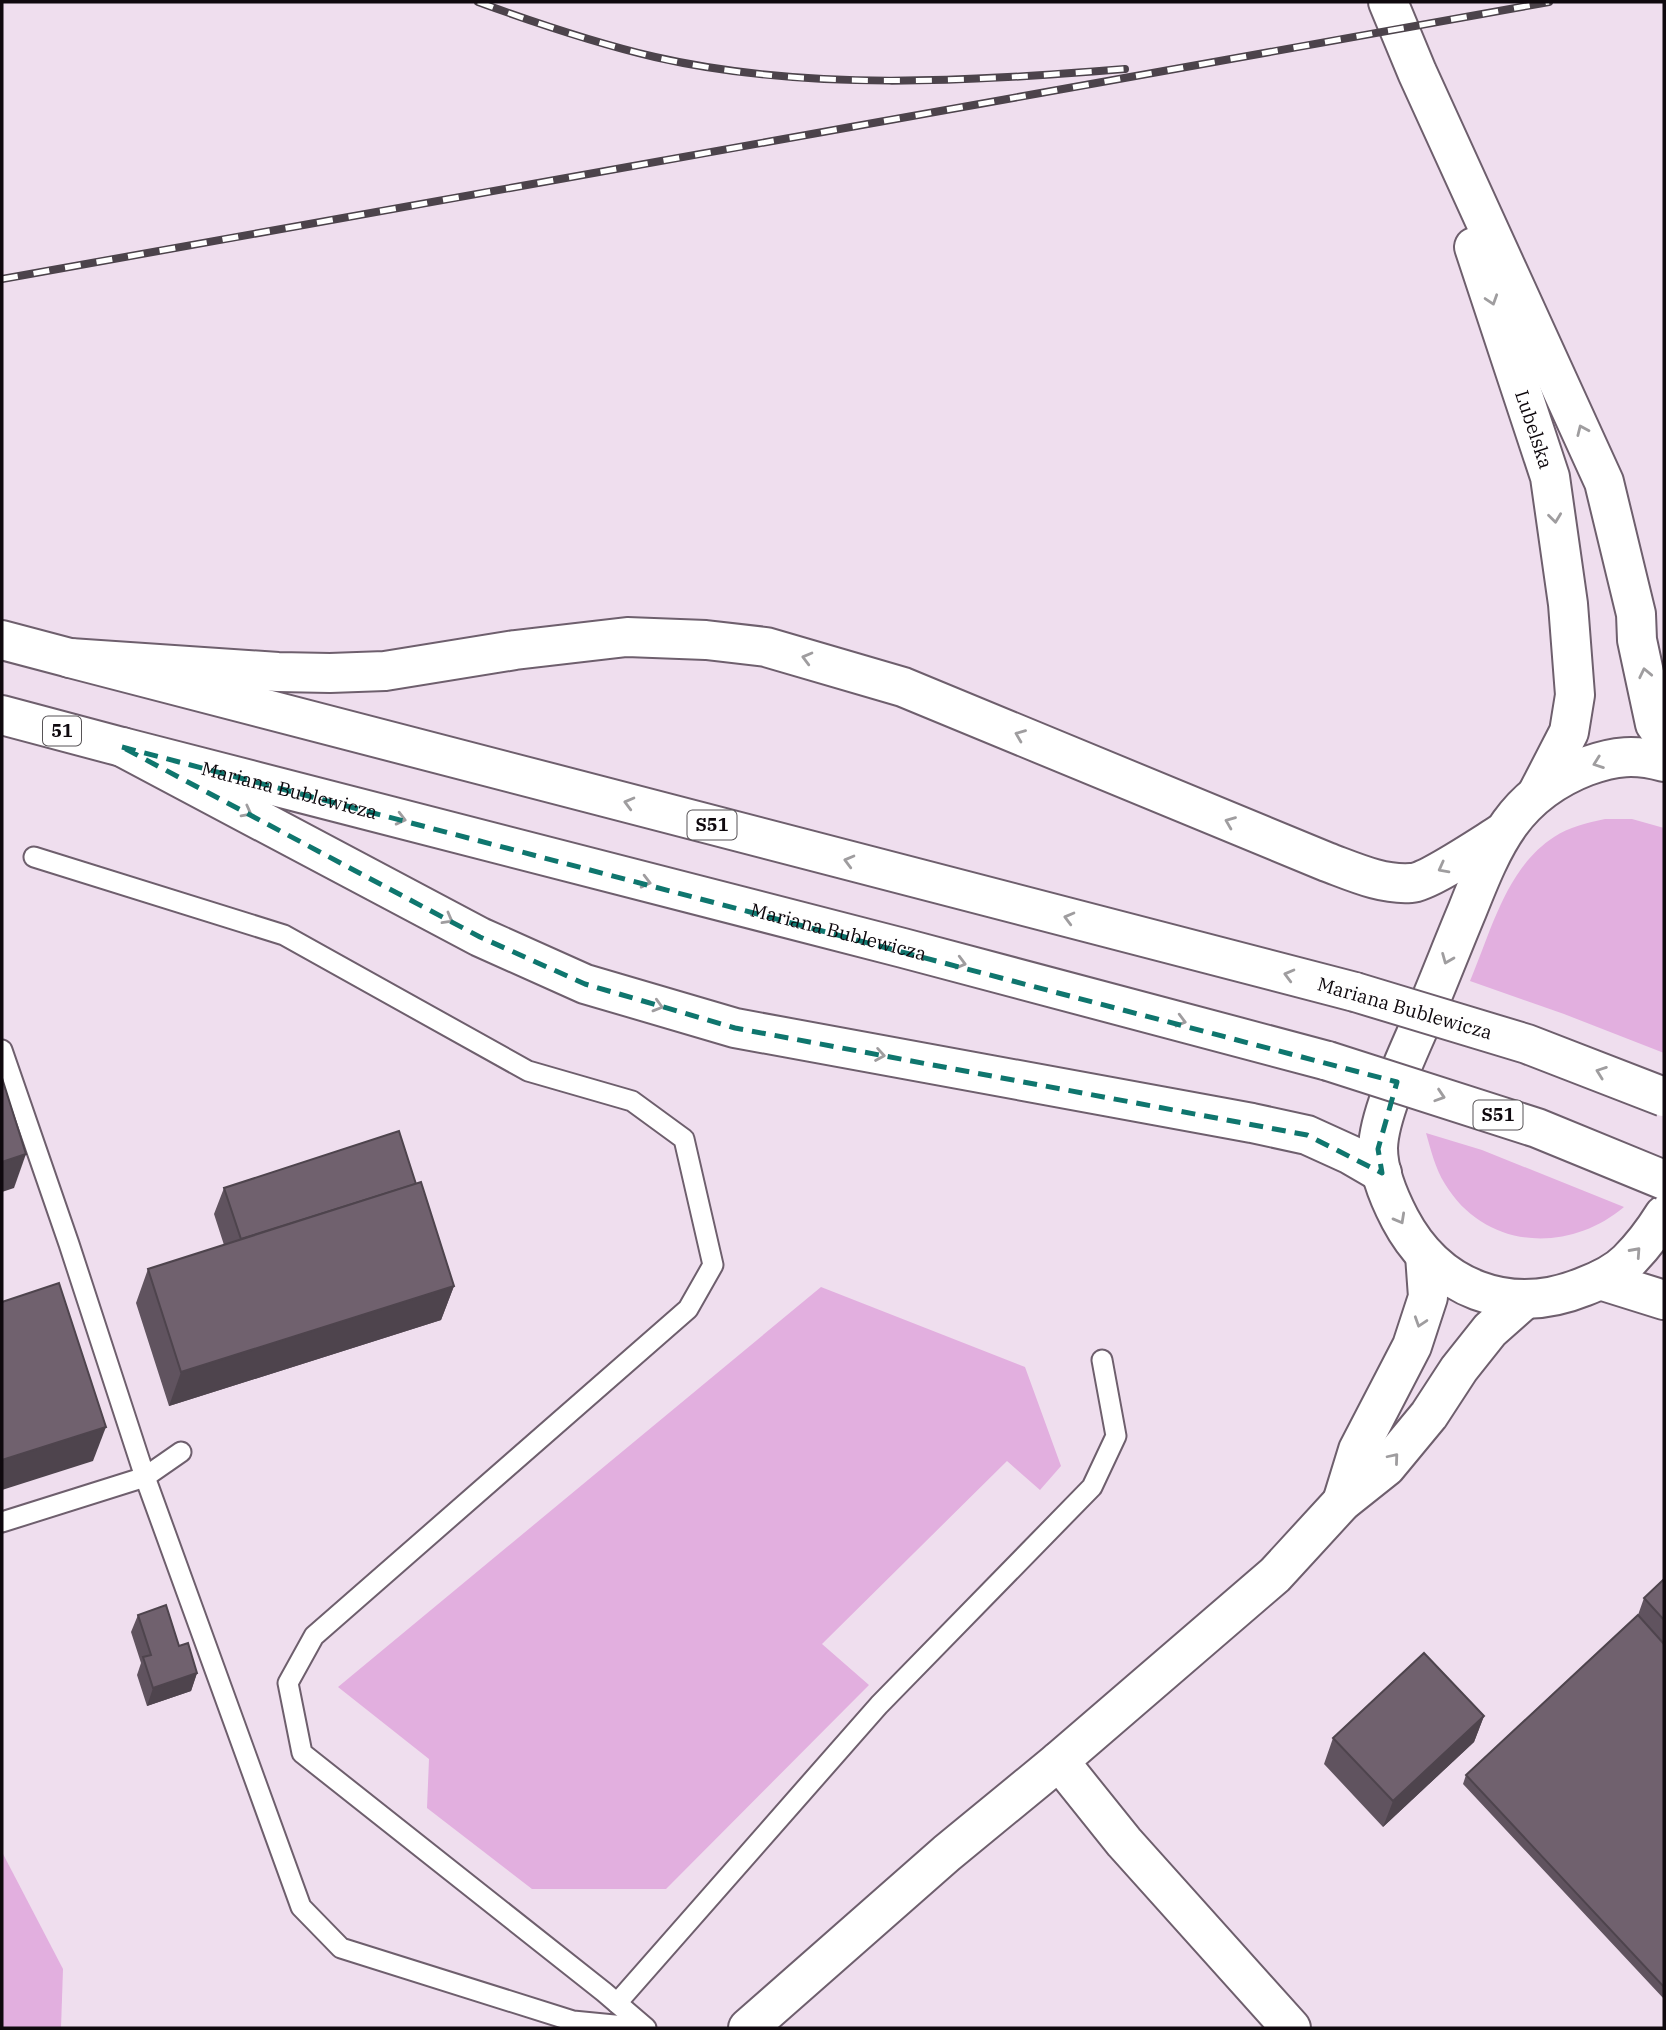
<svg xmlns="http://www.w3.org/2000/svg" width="1666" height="2030" viewBox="0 0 1666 2030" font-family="'IBM Plex Serif',serif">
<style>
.green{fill:#e2afdf}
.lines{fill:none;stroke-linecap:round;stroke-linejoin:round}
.service-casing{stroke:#6e5f6d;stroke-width:23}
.minor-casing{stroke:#6e5f6d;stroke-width:42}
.tertiary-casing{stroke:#6e5f6d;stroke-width:42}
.primary-casing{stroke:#6e5f6d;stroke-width:42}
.motorway-casing{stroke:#6e5f6d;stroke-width:42}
.service{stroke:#fff;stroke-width:19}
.minor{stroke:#fff;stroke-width:38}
.tertiary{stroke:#fff;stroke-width:38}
.primary{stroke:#fff;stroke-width:38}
.motorway{stroke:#fff;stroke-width:38}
.rail-casing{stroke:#4c434b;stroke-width:8}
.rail{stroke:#fff;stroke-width:5;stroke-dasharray:16;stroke-linecap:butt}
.motorway-bridge-casing{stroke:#6e5f6d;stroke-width:42;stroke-linecap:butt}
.motorway-bridge{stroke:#fff;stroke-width:38}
.wall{fill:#60535f}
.shaded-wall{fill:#4e444d}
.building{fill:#70616e;stroke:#4e444d;stroke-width:2}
.oneway{stroke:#9f9d9f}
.marked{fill:none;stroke:#0f766e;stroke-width:5;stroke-dasharray:14 9;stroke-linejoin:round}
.labels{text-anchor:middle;stroke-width:5;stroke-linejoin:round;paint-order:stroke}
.shield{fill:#fff;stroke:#575356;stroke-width:2}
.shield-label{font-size:18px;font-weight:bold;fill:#0f090e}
.street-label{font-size:19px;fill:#0f090e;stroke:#fff}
</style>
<rect width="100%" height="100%" fill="#efdeee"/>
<g class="green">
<path d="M 1605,819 L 1632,819 L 1664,828 L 1664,1053 L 1564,1014 L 1470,981 C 1491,932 1506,868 1554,837 C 1569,827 1587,823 1605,819 Z"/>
<path d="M 1426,1133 L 1482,1150 L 1624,1207 C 1568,1254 1485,1250 1445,1184 C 1435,1168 1431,1150 1426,1133 Z"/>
<path d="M 821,1287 L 1025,1367 L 1061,1466 L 1040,1490 L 1007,1461 L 822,1644 L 869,1685 L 666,1889 L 532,1889 L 427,1808 L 429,1759 L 338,1687 Z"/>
<path d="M 2,1852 L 63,1969 L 61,2028 L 2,2028 Z"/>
</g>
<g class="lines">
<g class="service-casing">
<g id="service">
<path d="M 34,857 L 284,935 L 528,1071 L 632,1101 L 684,1139 L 713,1265 L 688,1309 L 314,1636 L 288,1683 L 302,1753 L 604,1992 L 646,2028"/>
<path d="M 2,1050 L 69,1244 L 145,1477 L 301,1907 L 341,1948 L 573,2021 L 645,2028"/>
<path d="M 2,1522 L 145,1477 L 181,1452"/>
<path d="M 617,2003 L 879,1705 L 1092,1487 L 1116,1436 L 1102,1360"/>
</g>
</g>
<g class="minor-casing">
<path id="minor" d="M 748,2028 L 947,1853 L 1059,1761"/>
</g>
<g class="tertiary-casing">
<g id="tertiary">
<path d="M 1388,2 L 1417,72 L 1604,482 L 1636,614 L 1637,640 L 1655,724 L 1664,737"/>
<path id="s1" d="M 1474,247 L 1550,477 L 1568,604 L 1575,695 L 1569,732 L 1538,792"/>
<path d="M 1664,762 C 1635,754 1615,756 1587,766 C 1514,794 1494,843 1467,911 C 1454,942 1442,973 1429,1004 C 1414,1041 1379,1110 1378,1148 C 1378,1172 1389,1198 1400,1219 C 1437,1289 1509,1317 1583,1287 C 1599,1281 1616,1273 1628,1261 C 1642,1247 1654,1231 1664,1215"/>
<path d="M 1342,1502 L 1358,1450 L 1412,1346 L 1428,1297 L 1425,1255"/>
<path d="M 1291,2028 L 1124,1842 L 1059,1761 L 1275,1575 L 1342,1502 L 1386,1467 L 1429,1415 L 1459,1369 L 1490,1330 L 1525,1299"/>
</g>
</g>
<g class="primary-casing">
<g id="primary">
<path d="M 2,640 L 70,658 L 278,672 L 330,673 L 385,671 L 515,650 L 627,637 L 706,640 L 766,647 L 903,687 L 1327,862 C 1354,872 1382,885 1411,883 C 1428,882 1484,844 1502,833"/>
<path d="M 2,715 L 122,747 L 480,937 L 585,984 L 735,1028 L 1252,1123 L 1307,1135 L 1351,1155 L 1382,1173"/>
</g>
</g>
<g class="motorway-casing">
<g id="motorway">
<path d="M 70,658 L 1355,992"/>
<path id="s2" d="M 122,747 L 903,948 L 1328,1061"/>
<path d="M 1600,1280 L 1664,1300"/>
</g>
</g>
<use href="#service" class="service"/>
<use href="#minor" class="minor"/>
<use href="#tertiary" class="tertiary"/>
<use href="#primary" class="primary"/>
<use href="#motorway" class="motorway"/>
<g class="rail-casing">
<g id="rail">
<path d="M 478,2 C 536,23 595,43 655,57 C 808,92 970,81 1125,69"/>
<path d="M 2,279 L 1549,2"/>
</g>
</g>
<use href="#rail" class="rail"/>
<g class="motorway-bridge-casing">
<g id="motorway-bridge">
<path d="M 1355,992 L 1527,1044 L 1664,1097"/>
<path d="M 1328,1061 L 1537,1128 L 1664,1180"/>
</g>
</g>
<use href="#motorway-bridge" class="motorway-bridge"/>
</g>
<g class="wall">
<path d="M 416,1184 L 454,1286 L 441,1320 L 169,1406 L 136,1303 L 148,1269 L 224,1245 L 214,1214 L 224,1188 Z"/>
<path d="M 1664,1579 L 1664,1999 L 1463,1784 L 1466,1775 L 1638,1615 L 1644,1598 Z"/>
<path d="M 138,1615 L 179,1646 L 197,1673 L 191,1691 L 147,1706 L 137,1675 L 141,1663 L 131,1632 Z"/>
<path d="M 1484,1716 L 1474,1742 L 1383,1827 L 1324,1764 L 1333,1738 Z"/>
</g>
<g class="shaded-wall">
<path d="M 26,1154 L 14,1188 L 2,1192 L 2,1162 Z"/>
<path d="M 454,1286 L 441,1320 L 169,1406 L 181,1372 Z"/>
<path d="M 106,1427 L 93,1461 L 2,1490 L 2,1460 Z"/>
<path d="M 197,1673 L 191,1691 L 147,1706 L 153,1688 Z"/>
<path d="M 1484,1716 L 1474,1742 L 1383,1827 L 1393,1801 Z"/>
</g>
<g class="building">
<path d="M 2,1078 L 26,1154 L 2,1162 Z"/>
<path d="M 399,1131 L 416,1184 L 241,1239 L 224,1188 Z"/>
<path d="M 421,1182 L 454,1286 L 181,1372 L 148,1269 Z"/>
<path d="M 59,1283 L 106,1427 L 2,1460 L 2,1302 Z"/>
<path d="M 1664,1579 L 1664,1620 L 1644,1598 Z"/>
<path d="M 166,1605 L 179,1646 L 188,1643 L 197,1673 L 153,1688 L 143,1657 L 151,1655 L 138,1615 Z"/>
<path d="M 1638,1615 L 1664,1644 L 1664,1987 L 1466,1775 Z"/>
<path d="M 1424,1653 L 1484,1716 L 1393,1801 L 1333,1738 Z"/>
</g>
<defs><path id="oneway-chevron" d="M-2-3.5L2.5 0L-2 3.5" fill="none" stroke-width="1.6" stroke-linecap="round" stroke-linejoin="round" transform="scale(1.75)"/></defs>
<g class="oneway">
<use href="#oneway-chevron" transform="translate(1492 300) rotate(72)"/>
<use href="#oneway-chevron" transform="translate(1582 430) rotate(-114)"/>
<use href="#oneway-chevron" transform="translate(1555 518) rotate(83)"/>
<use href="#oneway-chevron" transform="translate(807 658) rotate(-165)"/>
<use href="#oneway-chevron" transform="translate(1645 673) rotate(-102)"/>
<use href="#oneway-chevron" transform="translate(1020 735) rotate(-158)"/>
<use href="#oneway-chevron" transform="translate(1598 763) rotate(160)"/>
<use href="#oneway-chevron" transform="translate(629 803) rotate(-165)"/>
<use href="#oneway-chevron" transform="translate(247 812) rotate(28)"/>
<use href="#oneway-chevron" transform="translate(401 819) rotate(14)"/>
<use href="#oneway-chevron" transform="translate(1230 822) rotate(-158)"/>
<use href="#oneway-chevron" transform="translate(849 861) rotate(-165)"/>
<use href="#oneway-chevron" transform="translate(1443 868) rotate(152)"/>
<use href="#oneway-chevron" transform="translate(646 882) rotate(14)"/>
<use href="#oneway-chevron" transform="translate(1069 918) rotate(-165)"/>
<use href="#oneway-chevron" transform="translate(448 919) rotate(29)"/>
<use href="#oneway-chevron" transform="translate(1447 959) rotate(112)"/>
<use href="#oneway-chevron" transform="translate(961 963) rotate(15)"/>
<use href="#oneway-chevron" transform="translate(1289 975) rotate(-165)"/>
<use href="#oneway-chevron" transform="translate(658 1006) rotate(16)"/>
<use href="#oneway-chevron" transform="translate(1181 1021) rotate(15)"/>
<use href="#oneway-chevron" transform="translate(880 1055) rotate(10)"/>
<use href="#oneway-chevron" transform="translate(1601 1072) rotate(-160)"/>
<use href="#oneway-chevron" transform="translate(1440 1096) rotate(18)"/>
<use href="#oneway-chevron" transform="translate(1400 1219) rotate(61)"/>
<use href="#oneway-chevron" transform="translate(1636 1252) rotate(-48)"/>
<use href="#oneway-chevron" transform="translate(1420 1322) rotate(108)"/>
<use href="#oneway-chevron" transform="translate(1394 1458) rotate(-50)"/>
</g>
<path class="marked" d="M 122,747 L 1397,1082 L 1378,1149 L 1382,1173 L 1307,1135 L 735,1028 L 585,984 L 480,937 Z"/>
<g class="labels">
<g class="shield">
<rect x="43" y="716.5" width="38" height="29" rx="5"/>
<rect x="687.5" y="810.5" width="49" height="29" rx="5"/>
<rect x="1473.5" y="1100.5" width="49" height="29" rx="5"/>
</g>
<g class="shield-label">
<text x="62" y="737">51</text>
<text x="712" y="831">S51</text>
<text x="1498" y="1121">S51</text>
</g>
<g class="street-label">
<text dy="7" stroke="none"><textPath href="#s1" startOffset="192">Lubelska</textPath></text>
<text dy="7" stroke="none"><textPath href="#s2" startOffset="173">Mariana Bublewicza</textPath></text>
<text dy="7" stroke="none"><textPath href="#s2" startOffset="740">Mariana Bublewicza</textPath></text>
<text transform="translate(1405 1008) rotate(16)" y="7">Mariana Bublewicza</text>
</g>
</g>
<rect width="1666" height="2030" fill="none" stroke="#0f090e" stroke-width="7"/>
</svg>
